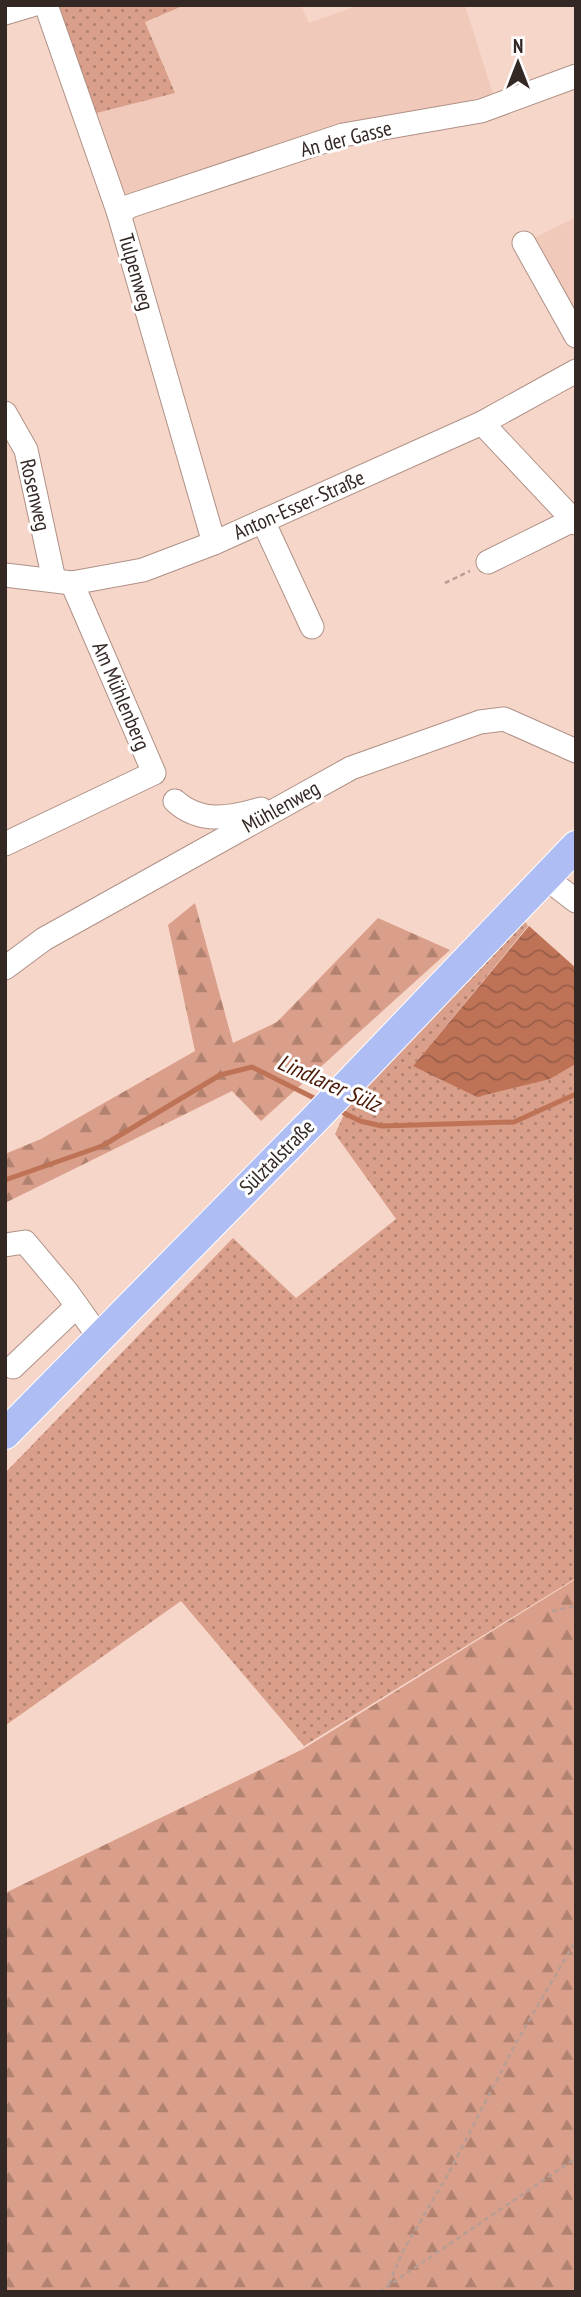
<svg xmlns="http://www.w3.org/2000/svg" width="581" height="2297" viewBox="0 0 581 2297" font-family="'PT Sans Narrow',sans-serif">
<style>
.built{fill:#f1c9ba}
.grass{fill:url(#grass-dots)}
.forest{fill:url(#forest-firs)}
.water{fill:url(#water-waves)}
.lines{fill:none;stroke-linecap:round;stroke-linejoin:round}
.stream{stroke:#be7357;stroke-width:5}
.minor-casing{stroke:#af9186;stroke-width:25}
.major-casing{stroke:#fff;stroke-width:32}
.path{stroke:#b89e95;stroke-width:2.5;stroke-dasharray:5 3.5;stroke-linecap:butt}
.minor{stroke:#fff;stroke-width:23}
.major{stroke:#aebef5;stroke-width:30}
.labels{text-anchor:middle;stroke-width:6;stroke-linejoin:round;paint-order:stroke}
.street-label{font-size:21px;fill:#342824;stroke:#fff}
.water-label{font-size:23px;font-style:italic;fill:#4b1a06;stroke:#fff}
</style>
<defs>
<pattern id="grass-dots" width="8" height="8" patternUnits="userSpaceOnUse" patternTransform="scale(1.75)"><rect width="8" height="8" fill="#da9f8a"/><path d="M2 2h.1M6 6h.1" fill="none" stroke="#b28271" stroke-width="1.8" stroke-linecap="round"/></pattern>
<pattern id="forest-firs" width="22" height="20" patternUnits="userSpaceOnUse" patternTransform="scale(1.75)"><rect width="22" height="20" fill="#da9f8a"/><path d="M5 1l3.5 6h-7zM16 11l3.5 6h-7z" fill="#b28271"/></pattern>
<pattern id="water-waves" width="16" height="10" patternUnits="userSpaceOnUse" patternTransform="scale(1.75)"><rect width="16" height="10" fill="#be7357"/><path d="M0 5q4-4 8 0t8 0" fill="none" stroke="#9b5e48"/></pattern>
</defs>
<rect width="100%" height="100%" fill="#f7d6ca"/>
<g class="built">
<path d="M 185,5 L 301,5 L 309,23 L 359,5 L 465,5 L 493,94 L 121,198 L 93,114 L 174,93 L 144,22 Z"/>
<path d="M 576,217 L 576,324 L 532,239 Z"/>
</g>
<g class="grass">
<path d="M 57,5 L 185,5 L 145,22 L 175,93 L 93,114 Z"/>
<path d="M 525,921 L 528,926 L 413,1066 L 550,1079 L 576,1064 L 576,1578 L 304,1746 L 181,1601 L 6,1725 L 5,1473 L 233,1238 L 296,1298 L 396,1219 L 335,1134 L 353,1095 Z"/>
</g>
<g class="forest">
<path d="M 195,903 L 233,1043 L 277,1022 L 378,918 L 450,950 L 261,1121 L 232,1091 L 5,1203 L 5,1154 L 41,1139 L 195,1051 L 168,925 Z"/>
<path d="M 576,1579 L 576,2292 L 5,2292 L 5,1893 L 303,1749 Z"/>
</g>
<path class="water" d="M 529,926 L 576,968 L 576,1064 L 550,1079 L 477,1097 L 413,1066 Z"/>
<g class="lines">
<g class="stream">
<path d="M 336,1109 L 360,1121 L 382,1126 L 514,1122 L 576,1094"/>
<path d="M 5,1180 L 102,1146 L 220,1075 L 252,1067 L 318,1100"/>
</g>
<g class="minor-casing">
<g id="minor">
<path d="M 46,5 L 119,214 L 214,543"/>
<path d="M 5,13 L 32,5"/>
<path d="M 119,214 L 130,206 L 343,135 L 481,111 L 576,76"/>
<path d="M 524,243 L 576,336"/>
<path d="M 5,413 L 26,450 L 54,580"/>
<path d="M 482,423 L 576,523"/>
<path d="M 263,521 L 312,627"/>
<path d="M 488,562 L 573,520"/>
<path d="M 5,575 L 72,583 L 143,570 L 214,543 L 482,423 L 576,371"/>
<path d="M 175,801 C 200,824 230,818 261,809"/>
<path d="M 5,844 L 154,773 L 72,583"/>
<path d="M 546,878 L 576,901"/>
<path d="M 5,968 L 44,939 L 351,768 L 480,722 L 504,719 L 576,751"/>
<path d="M 5,1245 L 25,1242 L 67,1292 L 99,1337"/>
<path d="M 13,1367 L 77,1306"/>
</g>
</g>
<g class="major-casing">
<path id="major" d="M 5,1434 L 315,1119 L 576,846"/>
</g>
<g class="path">
<path d="M 445,583 L 470,571"/>
<path d="M 552,1611 L 576,1606"/>
<path d="M 389,2284 L 403,2251 L 447,2176 L 515,2045 L 576,1940"/>
<path d="M 379,2292 L 576,2158"/>
</g>
<use href="#minor" class="minor"/>
<use href="#major" class="major"/>
</g>
<g class="labels">
<g class="street-label">
<text transform="translate(346 139) rotate(-14)" y="7">An der Gasse</text>
<text transform="translate(136 272) rotate(74)" y="7">Tulpenweg</text>
<text transform="translate(35 495) rotate(77)" y="7">Rosenweg</text>
<text transform="translate(299 505) rotate(-24)" y="7">Anton-Esser-Straße</text>
<text transform="translate(121 696) rotate(67)" y="7">Am Mühlenberg</text>
<text transform="translate(281 807) rotate(-29)" y="7">Mühlenweg</text>
<text transform="translate(277 1157) rotate(-45)" y="7">Sülztalstraße</text>
</g>
<g class="water-label">
<text transform="translate(329 1083) rotate(24)" y="8">Lindlarer Sülz</text>
</g>
</g>
<rect width="581" height="2297" fill="none" stroke="#342824" stroke-width="14"/>
<g transform="translate(518 63)" stroke="#ffffff" stroke-width="5" paint-order="stroke">
<path d="M0-5L12 26L0 18L-12 26Z" fill="#342824"/>
<text y="-10" font-size="19" font-weight="bold" text-anchor="middle" fill="#342824">N</text>
</g>
</svg>
